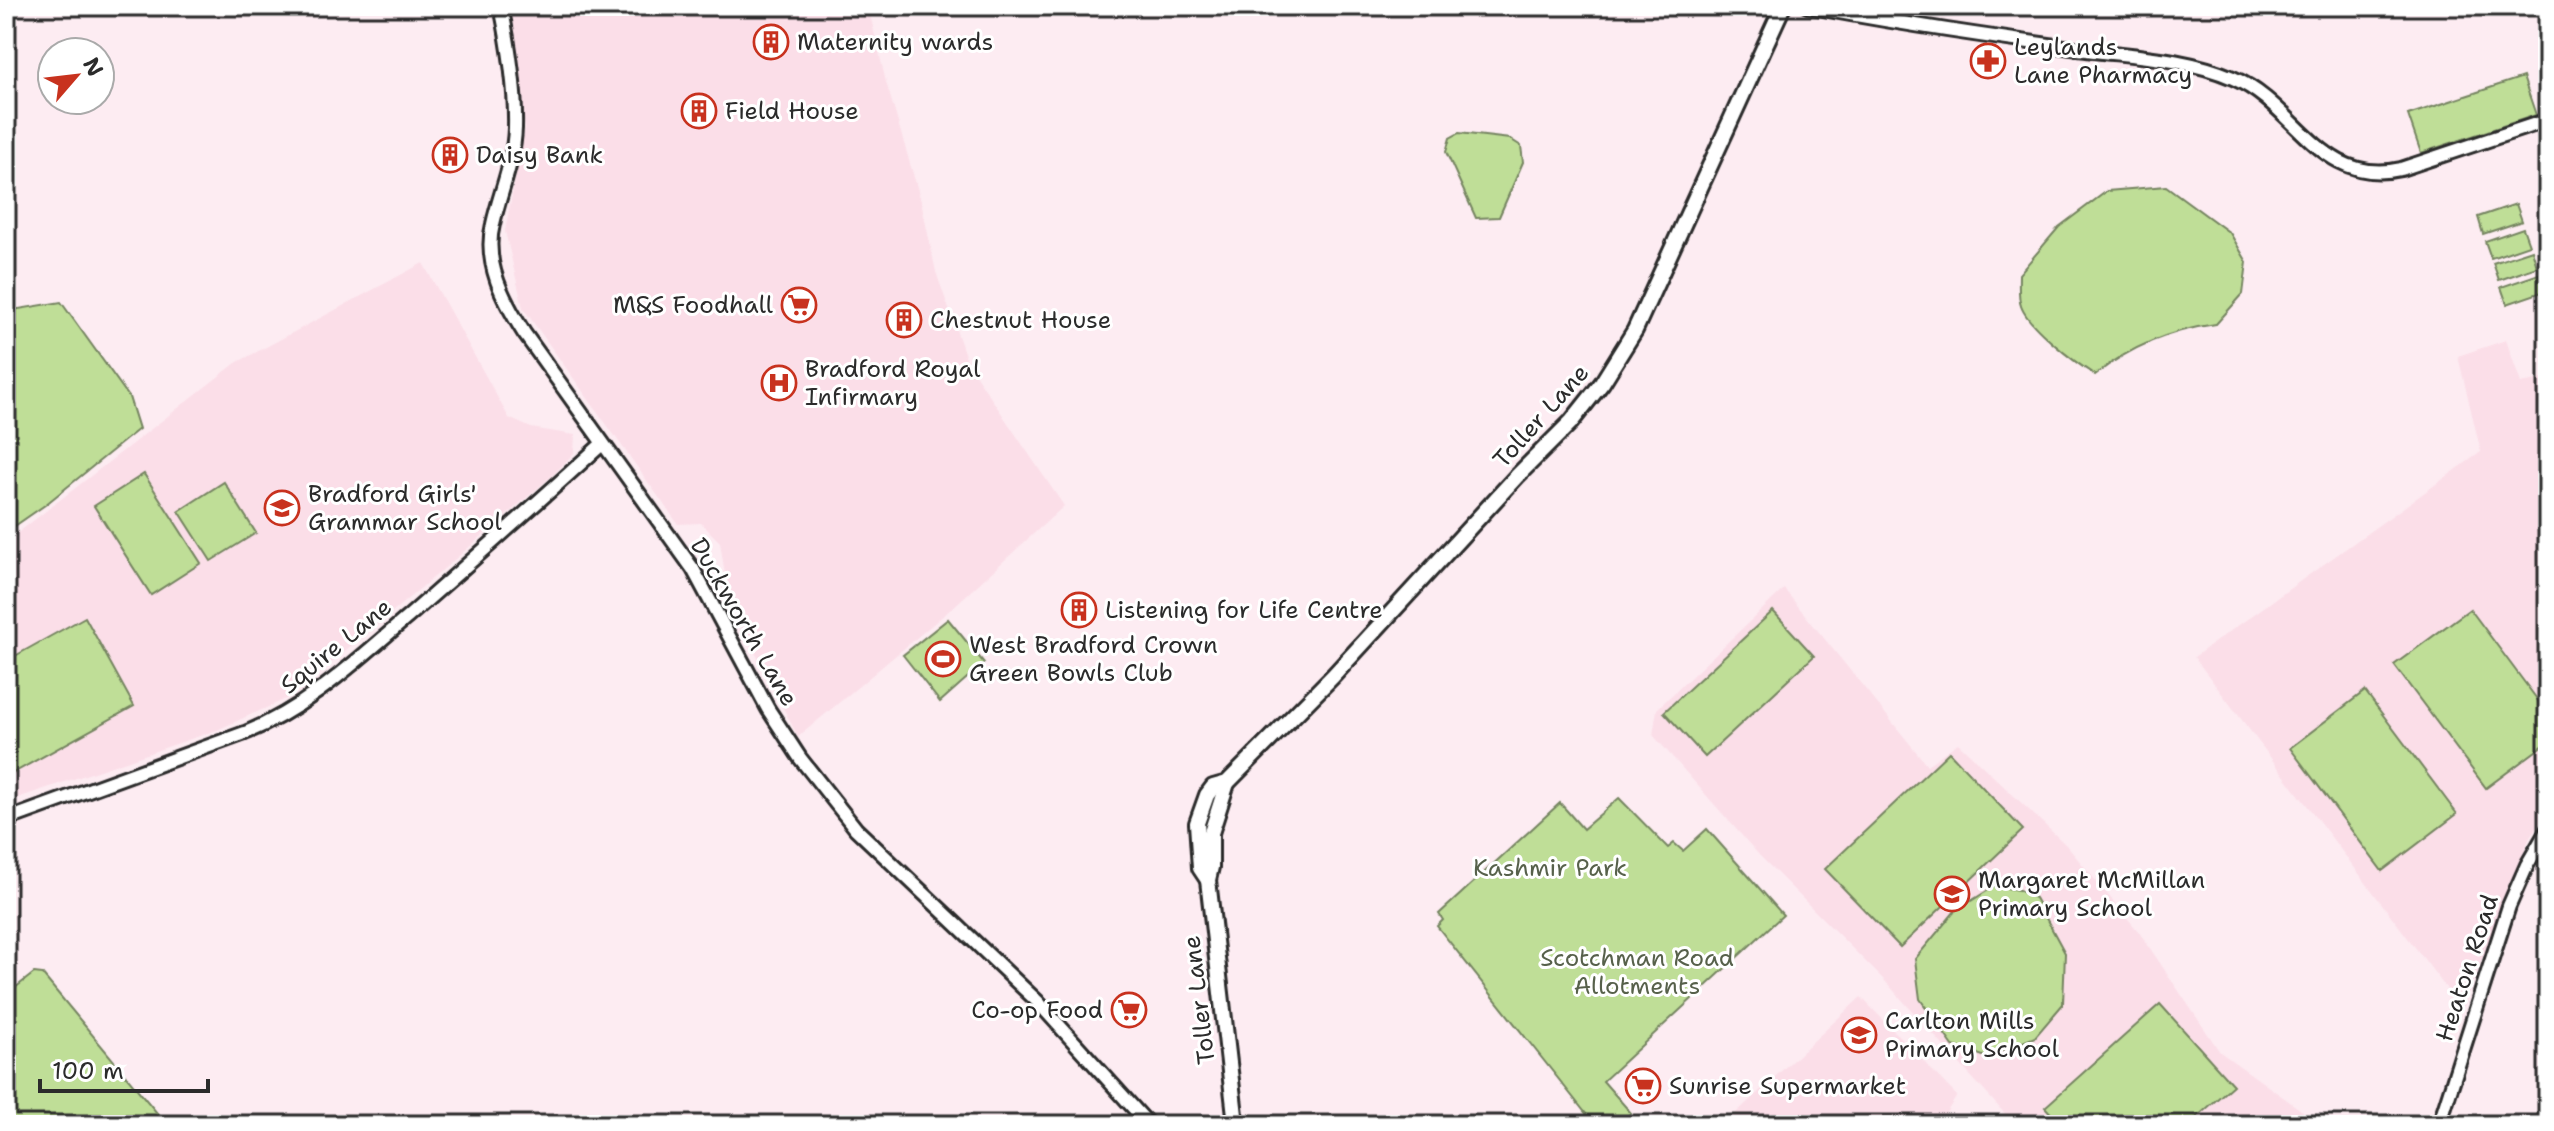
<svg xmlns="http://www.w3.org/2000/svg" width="2554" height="1131" viewBox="0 0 2554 1131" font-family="'Shantell Sans',sans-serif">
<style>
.built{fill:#fbdee8}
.green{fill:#bfde97;stroke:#758461;stroke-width:2}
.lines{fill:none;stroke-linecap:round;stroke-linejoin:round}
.tertiary-casing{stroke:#2b2b2b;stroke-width:18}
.secondary-casing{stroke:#2b2b2b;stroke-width:20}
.tertiary{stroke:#fff;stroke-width:12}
.secondary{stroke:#fff;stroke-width:14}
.labels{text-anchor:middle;stroke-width:6;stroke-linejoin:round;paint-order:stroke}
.poi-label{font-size:24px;fill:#2b2b2b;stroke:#fff;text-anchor:start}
.street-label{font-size:24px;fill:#2b2b2b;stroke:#fff}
.park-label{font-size:24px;fill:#57614b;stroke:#fff}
</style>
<rect width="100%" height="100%" fill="#fdecf2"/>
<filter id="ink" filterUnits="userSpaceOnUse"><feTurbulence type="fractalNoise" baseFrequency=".0125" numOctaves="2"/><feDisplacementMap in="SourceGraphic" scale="16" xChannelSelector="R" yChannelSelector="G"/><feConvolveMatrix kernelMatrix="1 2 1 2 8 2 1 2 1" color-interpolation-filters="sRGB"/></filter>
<g filter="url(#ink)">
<g class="built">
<path d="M 510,6 L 868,6 L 886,82 L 921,201 L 936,272 L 968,364 L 1064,506 L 951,609 L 798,737 L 729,601 L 720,542 L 701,523 L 678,524 L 523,308 L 505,231 L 525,128 Z"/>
<path d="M 423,263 L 509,418 L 531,428 L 575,435 L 574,453 L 553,475 L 439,573 L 288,698 L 217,730 L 6,802 L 6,542 L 236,363 Z"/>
<path d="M 2506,340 L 2521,383 L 2548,378 L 2548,810 L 2529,839 L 2462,1009 L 2194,657 L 2481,452 L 2458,356 Z"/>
<path d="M 1784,589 L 1927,765 L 1958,743 L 2066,845 L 2139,932 L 2220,1052 L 2322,1125 L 2015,1125 L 1885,981 L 1759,855 L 1653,735 L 1657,709 Z"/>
<path d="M 1861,997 L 1957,1096 L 1938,1125 L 1723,1125 Z"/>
</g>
<g class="green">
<path d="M 2523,77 L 2536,115 L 2421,153 L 2408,115 Z"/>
<path d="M 1459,133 L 1510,139 L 1521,146 L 1523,162 L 1499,217 L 1476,218 L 1446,152 L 1450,138 Z"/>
<path d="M 2166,186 L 2230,233 L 2247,262 L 2243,294 L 2216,324 C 2171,330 2131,346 2095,375 C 2076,363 2028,327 2021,306 C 2018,298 2019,284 2019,274 L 2059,227 L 2107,191 Z"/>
<path d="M 2516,204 L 2522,221 L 2483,234 L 2478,217 Z"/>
<path d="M 2523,228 L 2529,245 L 2491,258 L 2485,241 Z"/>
<path d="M 2532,250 L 2537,267 L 2499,280 L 2493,263 Z"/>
<path d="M 2539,274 L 2545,291 L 2507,304 L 2501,287 Z"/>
<path d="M 61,302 L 129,397 L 139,429 L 45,505 L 6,532 L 6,311 Z"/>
<path d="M 144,474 L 201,563 L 151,595 L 94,506 Z"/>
<path d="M 224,482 L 256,533 L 211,561 L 179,511 Z"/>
<path d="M 2470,609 L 2548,714 L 2548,742 L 2486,788 L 2394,665 Z"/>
<path d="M 1773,611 L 1814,656 L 1705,757 L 1664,712 Z"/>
<path d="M 85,617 L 134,706 L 6,777 L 6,661 Z"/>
<path d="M 948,619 L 984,663 L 940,702 L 903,655 Z"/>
<path d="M 2365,691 L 2457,814 L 2382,871 L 2290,748 Z"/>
<path d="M 1949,752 L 2023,830 L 1900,947 L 1825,869 Z"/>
<path d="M 1619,798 L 1668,848 L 1674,843 L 1683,851 L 1707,829 L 1783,915 L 1603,1081 L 1631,1113 L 1618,1125 L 1595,1125 L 1437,926 L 1443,920 L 1439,914 L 1560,803 L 1583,829 Z"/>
<path d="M 1995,886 L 2019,890 L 2035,898 L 2065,953 L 2063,1004 L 2035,1037 L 1986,1057 L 1953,1046 L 1920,999 L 1915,959 L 1955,911 Z"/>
<path d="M 34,973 L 42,974 L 167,1125 L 6,1125 L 6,995 Z"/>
<path d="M 2160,1004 L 2233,1085 L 2188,1125 L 2061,1125 L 2045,1107 Z"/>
</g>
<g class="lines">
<g class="tertiary-casing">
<g id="tertiary">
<path d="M 501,6 C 509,45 516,89 515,128 C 514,162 500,192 493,224 C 483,263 504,301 524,333 L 693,569 L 768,709 L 800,758 L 856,829 L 1037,1001 L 1149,1125"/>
<path d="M 1807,6 C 1895,23 1983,36 2072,48 C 2124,56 2183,56 2233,78 C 2297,105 2320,187 2401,169 L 2548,120"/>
<path d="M 6,820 L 245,733 C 309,707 357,660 409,616 C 474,559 538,502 602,444"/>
<path d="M 2439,1125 L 2509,906 L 2527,865 L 2548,829"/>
</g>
</g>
<g class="secondary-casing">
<g id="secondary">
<path d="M 1227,783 L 1211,833 L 1211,867 L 1208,880 L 1235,1115 L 1240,1125"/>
<path d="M 1208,880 L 1200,868 L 1197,823 L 1207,795 L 1213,787 L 1227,783 L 1333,676 L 1517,476 L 1571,422 L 1602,383 L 1635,330 L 1783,6"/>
</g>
</g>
<use href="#tertiary" class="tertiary"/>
<use href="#secondary" class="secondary"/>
</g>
</g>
<defs>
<g id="building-ring" transform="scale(1.8)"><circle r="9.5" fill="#fff" stroke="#c8321e" stroke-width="1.5"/><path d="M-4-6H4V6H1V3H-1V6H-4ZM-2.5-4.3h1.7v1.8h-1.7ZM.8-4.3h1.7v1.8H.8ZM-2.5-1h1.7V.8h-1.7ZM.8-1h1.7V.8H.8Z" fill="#c8321e"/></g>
<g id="pharmacy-ring" transform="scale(1.8)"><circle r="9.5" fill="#fff" stroke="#c8321e" stroke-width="1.5"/><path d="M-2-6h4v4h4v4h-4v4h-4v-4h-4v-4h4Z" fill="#c8321e"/></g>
<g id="supermarket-ring" transform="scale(1.8)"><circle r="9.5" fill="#fff" stroke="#c8321e" stroke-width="1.5"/><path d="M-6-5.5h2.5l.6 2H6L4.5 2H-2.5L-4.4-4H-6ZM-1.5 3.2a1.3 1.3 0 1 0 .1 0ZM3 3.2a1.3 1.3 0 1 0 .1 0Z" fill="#c8321e"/></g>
<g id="hospital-ring" transform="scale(1.8)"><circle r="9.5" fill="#fff" stroke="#c8321e" stroke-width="1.5"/><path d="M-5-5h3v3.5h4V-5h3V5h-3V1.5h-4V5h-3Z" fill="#c8321e"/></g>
<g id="school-ring" transform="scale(1.8)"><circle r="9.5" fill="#fff" stroke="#c8321e" stroke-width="1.5"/><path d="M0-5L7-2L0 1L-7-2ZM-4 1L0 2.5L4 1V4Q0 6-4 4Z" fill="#c8321e"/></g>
<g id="stadium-ring" transform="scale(1.8)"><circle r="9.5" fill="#fff" stroke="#c8321e" stroke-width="1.5"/><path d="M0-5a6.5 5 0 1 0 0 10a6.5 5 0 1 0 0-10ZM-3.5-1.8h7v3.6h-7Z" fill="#c8321e"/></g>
</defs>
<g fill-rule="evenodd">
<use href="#building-ring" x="771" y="42"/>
<use href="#pharmacy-ring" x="1988" y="61"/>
<use href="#building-ring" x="699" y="111"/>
<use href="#building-ring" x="450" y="155"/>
<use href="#supermarket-ring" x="799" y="305"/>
<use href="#building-ring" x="904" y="320"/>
<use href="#hospital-ring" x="779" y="383"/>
<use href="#school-ring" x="282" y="508"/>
<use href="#building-ring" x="1079" y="610"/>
<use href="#stadium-ring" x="943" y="659"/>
<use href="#school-ring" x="1952" y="894"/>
<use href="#supermarket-ring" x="1129" y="1010"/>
<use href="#school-ring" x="1859" y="1035"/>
<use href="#supermarket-ring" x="1643" y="1086"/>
</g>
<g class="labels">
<g class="poi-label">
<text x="797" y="50">Maternity wards</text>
<text x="2014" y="55">Leylands<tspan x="2014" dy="28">Lane Pharmacy</tspan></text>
<text x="725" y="119">Field House</text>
<text x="476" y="163">Daisy Bank</text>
<text x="773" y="313" text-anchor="end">M&amp;S Foodhall</text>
<text x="930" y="328">Chestnut House</text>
<text x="805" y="377">Bradford Royal<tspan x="805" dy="28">Infirmary</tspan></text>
<text x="308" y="502">Bradford Girls'<tspan x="308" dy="28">Grammar School</tspan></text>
<text x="1105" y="618">Listening for Life Centre</text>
<text x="969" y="653">West Bradford Crown<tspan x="969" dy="28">Green Bowls Club</tspan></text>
<text x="1978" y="888">Margaret McMillan<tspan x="1978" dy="28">Primary School</tspan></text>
<text x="1103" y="1018" text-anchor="end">Co-op Food</text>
<text x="1885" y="1029">Carlton Mills<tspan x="1885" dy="28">Primary School</tspan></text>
<text x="1669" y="1094">Sunrise Supermarket</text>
</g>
<g class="street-label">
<text transform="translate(1541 416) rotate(-48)" y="8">Toller Lane</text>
<text transform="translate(744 622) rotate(60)" y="8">Duckworth Lane</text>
<text transform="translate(336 646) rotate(-39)" y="8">Squire Lane</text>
<text transform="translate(2467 968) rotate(-72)" y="8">Heaton Road</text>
<text transform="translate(1199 1000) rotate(-97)" y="8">Toller Lane</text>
</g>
<g class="park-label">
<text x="1550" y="876">Kashmir Park</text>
<text x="1637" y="966">Scotchman Road<tspan x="1637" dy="28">Allotments</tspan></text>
</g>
</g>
<rect width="2554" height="1131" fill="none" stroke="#fff" stroke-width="32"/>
<rect x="16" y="16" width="2522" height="1099" fill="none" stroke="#2b2b2b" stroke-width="3" filter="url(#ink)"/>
<g transform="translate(76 76) rotate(62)"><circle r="38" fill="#ffffff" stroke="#aaaaaa" stroke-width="2"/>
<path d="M0-6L14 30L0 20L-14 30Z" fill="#c8321e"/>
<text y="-12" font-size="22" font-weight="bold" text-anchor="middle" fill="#2b2b2b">N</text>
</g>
<path d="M40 1079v12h168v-12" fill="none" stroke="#2b2b2b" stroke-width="4"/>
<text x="52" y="1079" font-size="24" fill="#2b2b2b" stroke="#ffffff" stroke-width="6" paint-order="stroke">100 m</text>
</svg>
